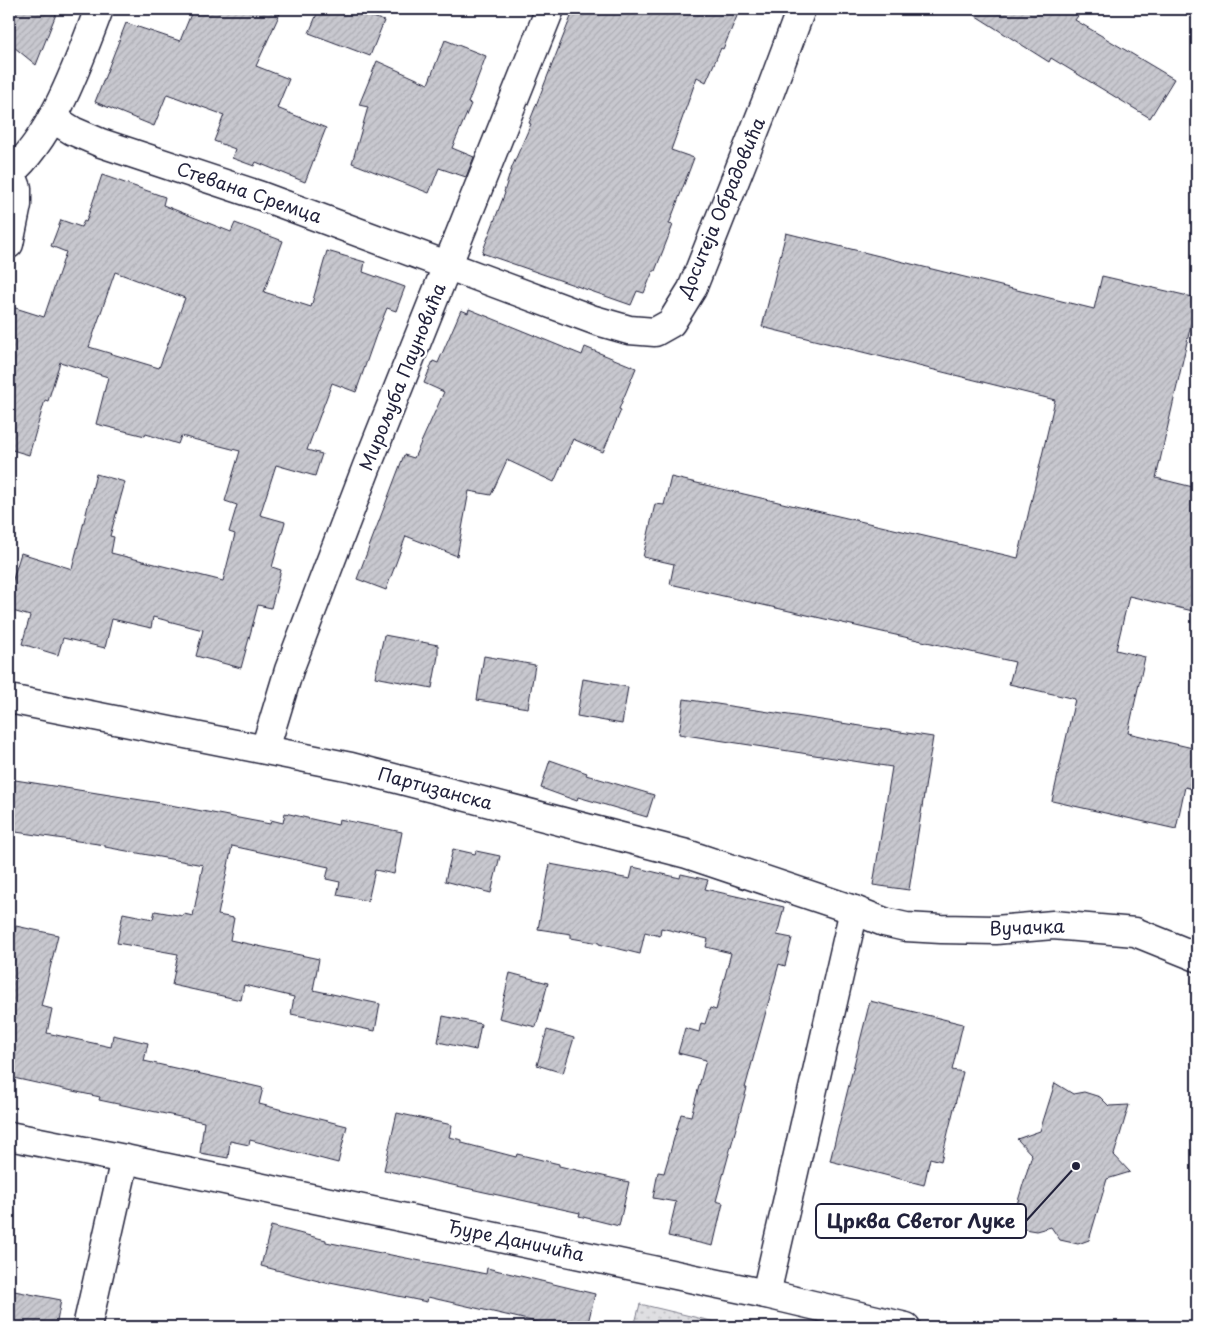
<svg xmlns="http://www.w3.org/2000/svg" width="1206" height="1336" viewBox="0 0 1206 1336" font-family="'Playpen Sans',sans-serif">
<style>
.grass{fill:url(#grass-dots);stroke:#80808e}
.building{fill:url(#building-hatch);stroke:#22223b;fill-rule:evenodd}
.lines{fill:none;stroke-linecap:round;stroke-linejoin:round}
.minor-casing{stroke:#22223b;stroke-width:31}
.minor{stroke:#fff;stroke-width:28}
.labels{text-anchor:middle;stroke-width:5;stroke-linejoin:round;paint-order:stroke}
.street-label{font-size:18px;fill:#22223b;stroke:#fff}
.leader{fill:none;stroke:#22223b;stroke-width:2}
.callout-dot{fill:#22223b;stroke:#fff;stroke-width:2}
.callout{fill:#fff;stroke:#22223b;stroke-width:2}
.callout-label{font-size:19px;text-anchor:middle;font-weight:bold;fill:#22223b}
</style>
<defs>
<pattern id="grass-dots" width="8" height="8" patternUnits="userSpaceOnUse" patternTransform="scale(1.25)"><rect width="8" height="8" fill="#dfdfe2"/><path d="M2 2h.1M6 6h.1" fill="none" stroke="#bfbfc3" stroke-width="1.8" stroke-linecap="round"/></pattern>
<pattern id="building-hatch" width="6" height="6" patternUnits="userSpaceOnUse" patternTransform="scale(1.25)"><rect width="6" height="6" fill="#c8c8cf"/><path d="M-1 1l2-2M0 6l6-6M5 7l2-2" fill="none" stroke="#acacb3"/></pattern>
</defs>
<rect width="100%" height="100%" fill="#fff"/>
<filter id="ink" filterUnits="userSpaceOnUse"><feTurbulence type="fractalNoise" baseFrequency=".02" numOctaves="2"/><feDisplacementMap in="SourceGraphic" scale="10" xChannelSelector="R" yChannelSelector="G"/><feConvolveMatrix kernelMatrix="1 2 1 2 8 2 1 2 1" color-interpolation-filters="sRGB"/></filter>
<g filter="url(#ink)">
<path class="grass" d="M 640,1304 L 736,1327 L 634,1327 Z"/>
<g class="building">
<path d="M 9,9 L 58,9 L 36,65 L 9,43 Z"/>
<path d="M 193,9 L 282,9 L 256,66 L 289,79 L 277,108 L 326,128 L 305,182 L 256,162 L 254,166 L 232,158 L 235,149 L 214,141 L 224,115 L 167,94 L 154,126 L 95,102 L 126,23 L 180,41 Z"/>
<path d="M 319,9 L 367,9 L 365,14 L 384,21 L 370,56 L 309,33 Z"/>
<path d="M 574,9 L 740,9 L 723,49 L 721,48 L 706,82 L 697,77 L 671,150 L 694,158 L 669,224 L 673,225 L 655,271 L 653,271 L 644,293 L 637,291 L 631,305 L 482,253 L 505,193 L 504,192 L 512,167 L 531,124 L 529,123 Z"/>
<path d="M 965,9 L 1083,9 L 1075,20 L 1174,79 L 1150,118 L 1051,58 L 1049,62 Z"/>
<path d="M 445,40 L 486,56 L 468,103 L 471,104 L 452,148 L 474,157 L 466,177 L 439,168 L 429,193 L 352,163 L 368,107 L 359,105 L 377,61 L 428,84 Z"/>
<path d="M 102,175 L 165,197 L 163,205 L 231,232 L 235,223 L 283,241 L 264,292 L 311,307 L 327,251 L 365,262 L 363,272 L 405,287 L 396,311 L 387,308 L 376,335 L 356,392 L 332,383 L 307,450 L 322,454 L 315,476 L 276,465 L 260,515 L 285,522 L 272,567 L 281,570 L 271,608 L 258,605 L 241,668 L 196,656 L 203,630 L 153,617 L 151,628 L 112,619 L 105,648 L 63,638 L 58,655 L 22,644 L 30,616 L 9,610 L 9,592 L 21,553 L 72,569 L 96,474 L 125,482 L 110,536 L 114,537 L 111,553 L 223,581 L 235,534 L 229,532 L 237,505 L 225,501 L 240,451 L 181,436 L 178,444 L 146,434 L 145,436 L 96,424 L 108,377 L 60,362 L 48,401 L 45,400 L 29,455 L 9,449 L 9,306 L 44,317 L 66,252 L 51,246 L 61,220 L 81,227 L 84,221 L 86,222 ZM 115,272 L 185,298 L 159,368 L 89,347 Z"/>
<path d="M 786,233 L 1094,309 L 1102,276 L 1197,298 L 1156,478 L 1197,488 L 1197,612 L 1129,596 L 1116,650 L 1145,657 L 1128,733 L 1197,749 L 1197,790 L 1185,787 L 1176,829 L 1052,801 L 1075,699 L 1009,684 L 1015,662 L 670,584 L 674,564 L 643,557 L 655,504 L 664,505 L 671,477 L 1018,558 L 1055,400 L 762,327 Z"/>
<path d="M 469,309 L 582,355 L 585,347 L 636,368 L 619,409 L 621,410 L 603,452 L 573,439 L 554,482 L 507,460 L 491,495 L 469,491 L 457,556 L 406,536 L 386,590 L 357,579 L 404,455 L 414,458 L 444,392 L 424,383 L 433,361 L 438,363 L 461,310 L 468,313 Z"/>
<path d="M 384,635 L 438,645 L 438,656 L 432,688 L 375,677 Z"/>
<path d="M 484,656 L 535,665 L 528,708 L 477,700 Z"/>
<path d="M 583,679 L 628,687 L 622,724 L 577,716 Z"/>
<path d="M 684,699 L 933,737 L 909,890 L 873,885 L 892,767 L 679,734 Z"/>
<path d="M 550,760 L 587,773 L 586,775 L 654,795 L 647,817 L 578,797 L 577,801 L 541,788 Z"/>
<path d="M 9,779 L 160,803 L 270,824 L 271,820 L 283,823 L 285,813 L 338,825 L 339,819 L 402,832 L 394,874 L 375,870 L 368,901 L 337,895 L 340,882 L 326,879 L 329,867 L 232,846 L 218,915 L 234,918 L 230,940 L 319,959 L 313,990 L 380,1004 L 375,1031 L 291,1014 L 294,997 L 244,985 L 241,1000 L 172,985 L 178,954 L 117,943 L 123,913 L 153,919 L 155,911 L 183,916 L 184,914 L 193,916 L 203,865 L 105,847 L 105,845 L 9,831 Z"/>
<path d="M 453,849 L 475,854 L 476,851 L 500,856 L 491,893 L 445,881 Z"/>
<path d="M 550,864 L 630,879 L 633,867 L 680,878 L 681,874 L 708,880 L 705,889 L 784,907 L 777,935 L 792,938 L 785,966 L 779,964 L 745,1088 L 747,1088 L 716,1201 L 723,1203 L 713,1246 L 668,1236 L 676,1202 L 653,1198 L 658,1172 L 664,1173 L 681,1114 L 691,1116 L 706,1060 L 678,1053 L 685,1028 L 699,1032 L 701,1023 L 705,1024 L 710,1008 L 716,1010 L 731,953 L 706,947 L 708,939 L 661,928 L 660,936 L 645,932 L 640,954 L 599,944 L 599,943 L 571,938 L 571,934 L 538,929 Z"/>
<path d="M 16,926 L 58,935 L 41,1006 L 52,1009 L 47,1033 L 111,1047 L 113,1035 L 148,1043 L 144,1061 L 263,1088 L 259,1104 L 347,1126 L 338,1163 L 250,1140 L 249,1145 L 230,1141 L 228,1158 L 200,1153 L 204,1122 L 99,1100 L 100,1097 L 9,1077 L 9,958 Z"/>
<path d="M 510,973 L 548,983 L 536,1027 L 499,1018 Z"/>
<path d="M 870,1001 L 963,1024 L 952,1070 L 963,1072 L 941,1161 L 930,1158 L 924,1185 L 830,1161 Z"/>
<path d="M 443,1016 L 481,1024 L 476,1050 L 438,1042 Z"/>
<path d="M 547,1030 L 574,1038 L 563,1073 L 537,1065 Z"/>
<path d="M 1055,1083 L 1073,1094 L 1084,1092 L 1100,1097 L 1109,1106 L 1129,1105 L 1114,1155 L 1130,1172 L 1107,1179 L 1089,1240 L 1078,1244 L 1060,1240 L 1051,1227 L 1036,1231 L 1024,1229 L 1017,1223 L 1014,1218 L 1014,1214 L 1032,1155 L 1017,1139 L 1040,1131 Z"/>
<path d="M 397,1113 L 452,1125 L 449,1137 L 462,1140 L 462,1143 L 516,1157 L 517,1154 L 559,1164 L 559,1166 L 629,1182 L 619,1226 L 579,1216 L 580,1213 L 384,1170 Z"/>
<path d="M 271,1226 L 326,1240 L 326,1242 L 486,1274 L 487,1268 L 595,1294 L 587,1327 L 544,1327 L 545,1324 L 428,1297 L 427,1302 L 330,1282 L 330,1284 L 261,1266 Z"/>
<path d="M 9,1290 L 61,1300 L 56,1327 L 9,1327 Z"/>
</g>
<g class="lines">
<g class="minor-casing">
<g id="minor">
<path d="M 52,118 L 73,131 L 101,143 L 261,196 L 594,320 L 629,330 L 655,332 L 671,323 L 692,289 L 770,92 L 801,9"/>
<path d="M 9,174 C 53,137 79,61 99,9"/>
<path d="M 9,244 L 17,205 L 17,188 L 11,172"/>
<path d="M 9,699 L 351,767 L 687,854 L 854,910 L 884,922 L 906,927 L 941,929 L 996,930 L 1053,925 L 1135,932 L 1197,957"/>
<path d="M 265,749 L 289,670 L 367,466 L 550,9"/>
<path d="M 9,1136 L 125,1159 L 766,1294 L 906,1327"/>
<path d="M 766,1294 L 854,910"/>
<path d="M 87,1327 L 125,1159"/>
</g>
</g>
<use href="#minor" class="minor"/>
</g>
</g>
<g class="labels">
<g class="street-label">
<text transform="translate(249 193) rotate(19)" y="6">Стевана Сремца</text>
<text transform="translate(722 208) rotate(-67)" y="6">Доситеја Обрадовића</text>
<text transform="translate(403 377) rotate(-68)" y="6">Мирољуба Пауновића</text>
<text transform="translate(435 789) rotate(15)" y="6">Партизанска</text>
<text transform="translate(1027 928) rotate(-2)" y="6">Вучачка</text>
<text transform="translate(516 1241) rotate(12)" y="6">Ђуре Даничића</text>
</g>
</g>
<path class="leader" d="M1076 1166L1026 1221"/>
<circle class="callout-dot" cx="1076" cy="1166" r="5"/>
<rect class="callout" x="816" y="1204" width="210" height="34" rx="5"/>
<g class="callout-label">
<text x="921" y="1228">Црква Светог Луке</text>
</g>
<rect width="1206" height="1336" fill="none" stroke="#fff" stroke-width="30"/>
<rect x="15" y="15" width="1176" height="1306" fill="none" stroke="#22223b" stroke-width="2" filter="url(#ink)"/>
</svg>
